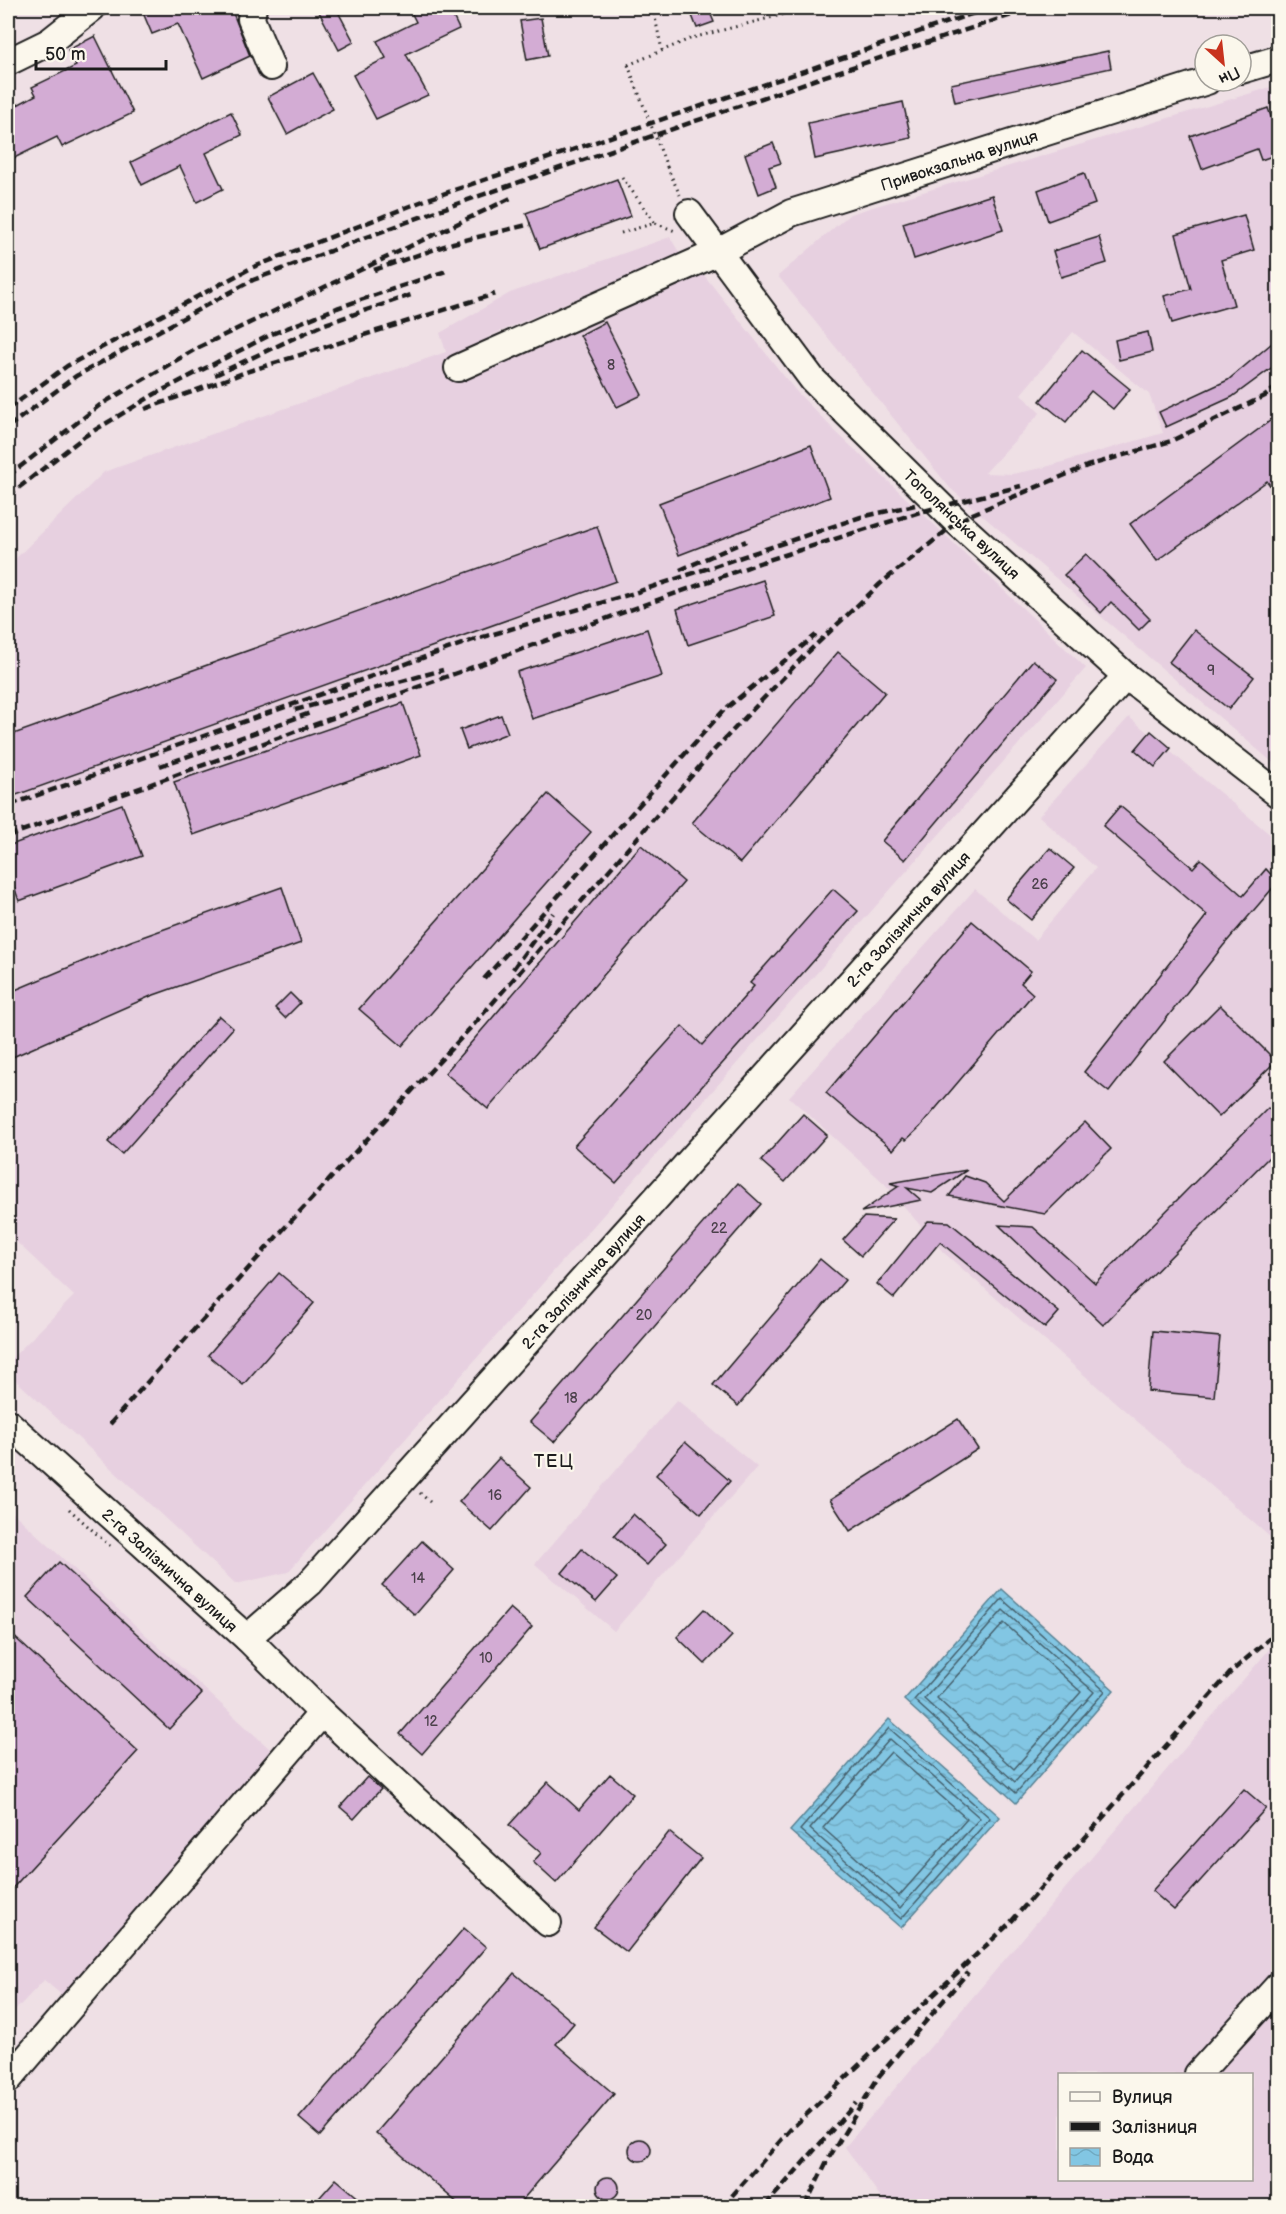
<svg xmlns="http://www.w3.org/2000/svg" width="1286" height="2214" viewBox="0 0 1286 2214" font-family="'Balsamiq Sans',sans-serif">
<style>
.built{fill:#e7d0e0;fill-rule:evenodd}
.water{fill:url(#water-waves);stroke:#598293;stroke-width:1.5}
.lines{fill:none;stroke-linecap:round;stroke-linejoin:round}
.shore{stroke:#45606c;stroke-width:1.5}
.building{fill:#d3acd4;stroke:#1c1c1c;stroke-width:1.5}
.minor-casing{stroke:#1c1c1c;stroke-width:30}
.path{stroke:#1c1c1c;stroke-width:3;stroke-dasharray:1.5 4.5;stroke-linecap:butt}
.minor{stroke:#fbf7ec;stroke-width:26}
.rail{stroke:#1c1c1c;stroke-width:4.5;stroke-dasharray:9 4.5;stroke-linecap:butt}
.path-bridge{stroke:#1c1c1c;stroke-width:3;stroke-dasharray:1.5 4.5;stroke-linecap:butt}
.labels{text-anchor:middle;stroke-width:4.5;stroke-linejoin:round;paint-order:stroke}
.number-label{font-size:14px;fill:#4a404a}
.street-label{font-size:16px;fill:#1c1c1c;stroke:#fbf7ec}
.neighbourhood-label{font-size:18px;letter-spacing:1.5px;fill:#1c1c1c;stroke:#fbf7ec}
</style>
<defs>
<pattern id="water-waves" width="16" height="10" patternUnits="userSpaceOnUse" patternTransform="scale(1.5)"><rect width="16" height="10" fill="#82c6e3"/><path d="M0 5q4-4 8 0t8 0" fill="none" stroke="#70aac2"/></pattern>
</defs>
<rect width="100%" height="100%" fill="#efe0e5"/>
<filter id="ink" filterUnits="userSpaceOnUse"><feTurbulence type="fractalNoise" baseFrequency=".0167" numOctaves="2"/><feDisplacementMap in="SourceGraphic" scale="12" xChannelSelector="R" yChannelSelector="G"/><feConvolveMatrix kernelMatrix="1 2 1 2 8 2 1 2 1" color-interpolation-filters="sRGB"/></filter>
<g filter="url(#ink)">
<g class="built">
<path d="M 1278,85 L 1278,767 L 950,488 L 778,276 L 850,214 ZM 1073,332 L 1149,394 L 1163,433 L 1042,468 L 1012,474 L 985,473 L 1040,413 L 1021,394 Z"/>
<path d="M 670,237 L 680,254 L 485,338 L 696,265 L 795,390 L 835,431 L 1086,668 L 288,1572 L 236,1584 L 8,1373 L 8,1362 L 74,1296 L 8,1234 L 8,566 L 104,472 L 446,352 L 440,333 L 510,293 Z"/>
<path d="M 1129,717 L 1278,841 L 1278,1544 L 943,1252 L 884,1183 L 789,1097 L 975,889 L 1035,940 L 1096,868 L 1039,816 Z"/>
<path d="M 677,1400 L 757,1467 L 614,1631 L 535,1564 Z"/>
<path d="M 8,1508 L 271,1750 L 64,1997 L 44,1980 L 8,2018 Z"/>
<path d="M 1278,1639 L 1278,2206 L 887,2206 L 845,2147 ZM 1060,2074 L 1252,2074 L 1252,2180 L 1060,2180 Z"/>
</g>
<g class="water">
<path d="M 1002,1589 L 1114,1690 L 1016,1803 L 904,1700 Z"/>
<path d="M 889,1719 L 1000,1817 L 901,1928 L 790,1831 Z"/>
</g>
<g class="lines">
<g class="shore">
<path d="M 1002,1599 L 1105,1691 L 1016,1793 L 914,1700 Z"/>
<path d="M 1003,1610 L 1094,1692 L 1015,1782 L 924,1699 Z"/>
<path d="M 1004,1623 L 1081,1692 L 1014,1769 L 937,1698 Z"/>
<path d="M 889,1728 L 990,1818 L 901,1919 L 800,1830 Z"/>
<path d="M 890,1739 L 980,1818 L 900,1908 L 810,1829 Z"/>
<path d="M 891,1752 L 967,1819 L 899,1896 L 823,1828 Z"/>
</g>
</g>
<g class="building">
<path d="M 141,8 L 231,8 L 250,56 L 203,78 L 178,24 L 152,34 Z"/>
<path d="M 317,8 L 336,8 L 354,42 L 339,50 Z"/>
<path d="M 409,8 L 449,8 L 459,29 L 406,54 L 428,95 L 376,119 L 353,75 L 386,58 L 377,41 L 416,22 Z"/>
<path d="M 689,8 L 708,8 L 714,22 L 697,28 Z"/>
<path d="M 541,18 L 548,56 L 527,60 L 520,21 Z"/>
<path d="M 95,36 L 133,113 L 62,147 L 57,137 L 8,161 L 8,110 L 36,95 L 32,87 L 76,66 L 68,50 Z"/>
<path d="M 1108,51 L 1111,68 L 955,102 L 951,84 Z"/>
<path d="M 313,73 L 333,109 L 287,134 L 268,97 Z"/>
<path d="M 903,102 L 911,138 L 815,159 L 808,123 Z"/>
<path d="M 1268,108 L 1278,137 L 1278,154 L 1261,160 L 1257,149 L 1202,169 L 1190,136 Z"/>
<path d="M 231,112 L 242,135 L 206,153 L 223,189 L 197,202 L 180,166 L 142,185 L 131,162 Z"/>
<path d="M 773,143 L 781,163 L 769,167 L 776,187 L 759,194 L 745,154 Z"/>
<path d="M 1084,173 L 1095,204 L 1048,221 L 1038,190 Z"/>
<path d="M 617,179 L 631,216 L 540,249 L 526,213 Z"/>
<path d="M 992,195 L 1003,230 L 914,259 L 903,223 Z"/>
<path d="M 1244,215 L 1254,250 L 1221,260 L 1234,305 L 1172,323 L 1164,296 L 1191,289 L 1176,234 Z"/>
<path d="M 1099,237 L 1107,263 L 1061,277 L 1053,251 Z"/>
<path d="M 605,322 L 642,395 L 617,407 L 580,335 Z"/>
<path d="M 1148,332 L 1152,352 L 1119,360 L 1115,340 Z"/>
<path d="M 1278,338 L 1278,363 L 1232,397 L 1166,427 L 1159,412 L 1228,380 Z"/>
<path d="M 1082,350 L 1130,389 L 1113,409 L 1091,391 L 1066,422 L 1040,401 Z"/>
<path d="M 1278,415 L 1278,497 L 1267,481 L 1157,561 L 1130,524 Z"/>
<path d="M 811,445 L 830,497 L 679,555 L 659,503 Z"/>
<path d="M 597,526 L 616,581 L 8,798 L 8,736 Z"/>
<path d="M 1086,554 L 1150,619 L 1139,630 L 1111,602 L 1101,613 L 1064,575 Z"/>
<path d="M 763,580 L 775,616 L 688,645 L 677,609 Z"/>
<path d="M 647,629 L 662,676 L 532,719 L 517,672 Z"/>
<path d="M 1194,630 L 1254,677 L 1229,709 L 1169,662 Z"/>
<path d="M 838,652 L 885,692 L 740,863 L 692,823 Z"/>
<path d="M 1033,660 L 1057,679 L 905,860 L 882,841 Z"/>
<path d="M 403,703 L 421,755 L 193,835 L 174,782 Z"/>
<path d="M 501,715 L 508,733 L 467,749 L 460,730 Z"/>
<path d="M 1151,731 L 1171,748 L 1155,767 L 1135,750 Z"/>
<path d="M 548,794 L 591,832 L 402,1046 L 359,1009 Z"/>
<path d="M 122,804 L 142,856 L 19,901 L 8,869 L 8,846 Z"/>
<path d="M 1120,806 L 1193,868 L 1201,859 L 1243,896 L 1266,869 L 1278,882 L 1223,946 L 1109,1092 L 1084,1072 L 1207,915 L 1103,826 Z"/>
<path d="M 641,845 L 684,882 L 488,1109 L 445,1073 Z"/>
<path d="M 1050,848 L 1074,868 L 1031,920 L 1006,899 Z"/>
<path d="M 282,887 L 301,943 L 151,996 L 8,1059 L 8,993 L 131,941 Z"/>
<path d="M 833,889 L 858,911 L 616,1183 L 574,1146 L 682,1026 L 702,1045 L 754,986 L 750,983 Z"/>
<path d="M 972,921 L 1031,971 L 1021,983 L 1033,994 L 920,1127 L 906,1140 L 903,1138 L 893,1150 L 826,1093 Z"/>
<path d="M 290,993 L 300,1003 L 285,1018 L 275,1008 Z"/>
<path d="M 1220,1005 L 1276,1061 L 1219,1117 L 1164,1061 Z"/>
<path d="M 219,1016 L 233,1028 L 122,1154 L 108,1142 Z"/>
<path d="M 1268,1108 L 1278,1118 L 1278,1148 L 1103,1325 L 999,1225 L 1033,1227 L 1095,1283 Z"/>
<path d="M 803,1114 L 827,1135 L 785,1182 L 761,1161 Z"/>
<path d="M 1085,1122 L 1111,1149 L 1045,1214 L 949,1196 L 965,1176 L 985,1183 L 1004,1201 Z"/>
<path d="M 967,1170 L 932,1193 L 907,1188 L 921,1200 L 861,1212 L 899,1186 L 890,1183 Z"/>
<path d="M 738,1183 L 761,1204 L 554,1442 L 530,1422 Z"/>
<path d="M 864,1217 L 894,1219 L 861,1256 L 843,1240 Z"/>
<path d="M 928,1221 L 949,1222 L 1059,1312 L 1045,1328 L 940,1242 L 894,1298 L 877,1284 Z"/>
<path d="M 820,1259 L 845,1280 L 738,1406 L 713,1385 Z"/>
<path d="M 279,1273 L 314,1303 L 243,1385 L 208,1355 Z"/>
<path d="M 1153,1331 L 1220,1337 L 1214,1397 L 1148,1391 Z"/>
<path d="M 958,1419 L 978,1449 L 850,1531 L 830,1500 Z"/>
<path d="M 685,1442 L 730,1481 L 701,1514 L 656,1475 Z"/>
<path d="M 499,1458 L 531,1487 L 492,1531 L 459,1502 Z"/>
<path d="M 633,1514 L 666,1544 L 647,1565 L 614,1536 Z"/>
<path d="M 422,1541 L 454,1570 L 415,1615 L 382,1585 Z"/>
<path d="M 582,1549 L 617,1578 L 596,1602 L 562,1573 Z"/>
<path d="M 59,1562 L 202,1694 L 169,1729 L 27,1597 Z"/>
<path d="M 510,1608 L 532,1627 L 422,1754 L 400,1734 Z"/>
<path d="M 704,1609 L 732,1636 L 705,1664 L 677,1637 Z"/>
<path d="M 8,1631 L 138,1751 L 8,1893 Z"/>
<path d="M 610,1774 L 633,1794 L 556,1883 L 533,1862 L 541,1853 L 509,1825 L 548,1782 L 579,1810 Z"/>
<path d="M 367,1777 L 381,1789 L 354,1819 L 340,1807 Z"/>
<path d="M 1244,1789 L 1266,1808 L 1174,1910 L 1152,1891 Z"/>
<path d="M 669,1832 L 701,1858 L 627,1952 L 594,1927 Z"/>
<path d="M 464,1928 L 486,1947 L 320,2136 L 299,2118 Z"/>
<path d="M 514,1973 L 574,2023 L 556,2044 L 614,2094 L 517,2206 L 461,2206 L 376,2133 Z"/>
<circle cx="640" cy="2150" r="11"/>
<circle cx="608" cy="2188" r="11"/>
<path d="M 336,2179 L 368,2206 L 312,2206 Z"/>
</g>
<g class="lines">
<g class="minor-casing">
<g id="minor">
<path d="M 253,8 L 251,19 L 271,67"/>
<path d="M 8,62 L 49,42 L 92,8"/>
<path d="M 1241,70 L 1278,59"/>
<path d="M 689,213 L 813,380 L 957,522 L 1126,676 L 1278,794"/>
<path d="M 458,368 L 716,253 L 791,213 L 1207,81"/>
<path d="M 8,1423 L 247,1638 L 310,1583 L 1126,676"/>
<path d="M 322,1713 L 548,1923"/>
<path d="M 1198,2074 L 1278,1986"/>
<path d="M 8,2080 L 322,1713 L 247,1638"/>
</g>
</g>
<g class="path">
<path d="M 653,8 L 662,50"/>
<path d="M 628,65 L 692,38 L 808,8"/>
<path d="M 667,167 L 680,195"/>
<path d="M 622,177 L 655,223"/>
<path d="M 621,233 L 655,223 L 675,231"/>
<path d="M 420,1493 L 430,1502"/>
<path d="M 69,1509 L 110,1546"/>
</g>
<use href="#minor" class="minor"/>
<g class="rail">
<path d="M 374,270 L 453,243 L 531,224"/>
<path d="M 215,375 L 322,325 L 414,294"/>
<path d="M 8,409 L 67,366 L 251,268 L 428,199 L 989,8"/>
<path d="M 145,409 L 249,371 L 495,294"/>
<path d="M 8,427 L 76,376 L 253,280 L 439,210 L 834,73 L 1033,8"/>
<path d="M 8,476 L 100,405 L 199,347 L 511,198"/>
<path d="M 8,496 L 85,436 L 155,394 L 272,334 L 337,308 L 446,271"/>
<path d="M 680,570 L 746,541"/>
<path d="M 295,710 L 443,670"/>
<path d="M 160,766 L 310,713"/>
<path d="M 10,805 L 473,640 L 631,594 L 861,517 L 915,505"/>
<path d="M 8,836 L 762,562 L 920,512 L 1021,486"/>
<path d="M 513,969 L 553,913"/>
<path d="M 484,979 L 724,710 L 816,635"/>
<path d="M 110,1424 L 279,1234 L 475,1023 L 715,749 L 804,656 L 880,584 L 957,522 L 970,515 L 1087,466 L 1171,441 L 1265,396 L 1278,386"/>
<path d="M 723,2206 L 790,2130 L 1009,1924 L 1231,1672 L 1278,1631"/>
<path d="M 765,2206 L 856,2103"/>
<path d="M 805,2206 L 827,2161 L 879,2076 L 968,1972"/>
</g>
<path class="path-bridge" d="M 628,65 L 667,167"/>
</g>
</g>
<g class="labels">
<g class="number-label">
<text x="611" y="370">8</text>
<text x="1211" y="675">9</text>
<text x="1040" y="889">26</text>
<text x="719" y="1233">22</text>
<text x="644" y="1320">20</text>
<text x="571" y="1403">18</text>
<text x="495" y="1500">16</text>
<text x="418" y="1583">14</text>
<text x="486" y="1663">10</text>
<text x="431" y="1726">12</text>
</g>
<g class="street-label">
<text transform="translate(959 160) rotate(-18)" y="6">Привокзальна вулиця</text>
<text transform="translate(962 524) rotate(43)" y="6">Тополянська вулиця</text>
<text transform="translate(908 919) rotate(-48)" y="6">2-га Залізнична вулиця</text>
<text transform="translate(583 1281) rotate(-48)" y="6">2-га Залізнична вулиця</text>
<text transform="translate(170 1570) rotate(42)" y="6">2-га Залізнична вулиця</text>
</g>
<g class="neighbourhood-label">
<text x="554" y="1467">ТЕЦ</text>
</g>
</g>
<rect width="1286" height="2214" fill="none" stroke="#fbf7ec" stroke-width="30"/>
<rect x="15" y="15" width="1256" height="2184" fill="none" stroke="#1c1c1c" stroke-width="2" filter="url(#ink)"/>
<rect x="1058" y="2073" width="195" height="108" fill="#fbf7ec" stroke="#a29f99" stroke-width="1.5"/>
<rect x="1070" y="2092" width="30" height="9" fill="#fbf7ec" stroke="#a29f99" stroke-width="1.5"/>
<text x="1112" y="2103" font-size="18" fill="#1c1c1c">Вулиця</text>
<rect x="1070" y="2122" width="30" height="9" fill="#1c1c1c" stroke="#a29f99" stroke-width="1.5"/>
<text x="1112" y="2133" font-size="18" fill="#1c1c1c">Залізниця</text>
<rect x="1070" y="2148" width="30" height="18" fill="url(#water-waves)" stroke="#a29f99" stroke-width="1.5"/>
<text x="1112" y="2163" font-size="18" fill="#1c1c1c">Вода</text>
<g transform="translate(1223 63) rotate(153)"><circle r="28" fill="#fbf7ec" stroke="#a29f99" stroke-width="1.5"/>
<path d="M0-4.5L10 22L0 15L-10 22Z" fill="#c8321e"/>
<text y="-9" font-size="16" font-weight="bold" text-anchor="middle" fill="#1c1c1c">Пн</text>
</g>
<path d="M36 60v9h130v-9" fill="none" stroke="#1c1c1c" stroke-width="3"/>
<text x="45" y="60" font-size="18" fill="#1c1c1c" stroke="#fbf7ec" stroke-width="4.5" paint-order="stroke">50 m</text>
</svg>
